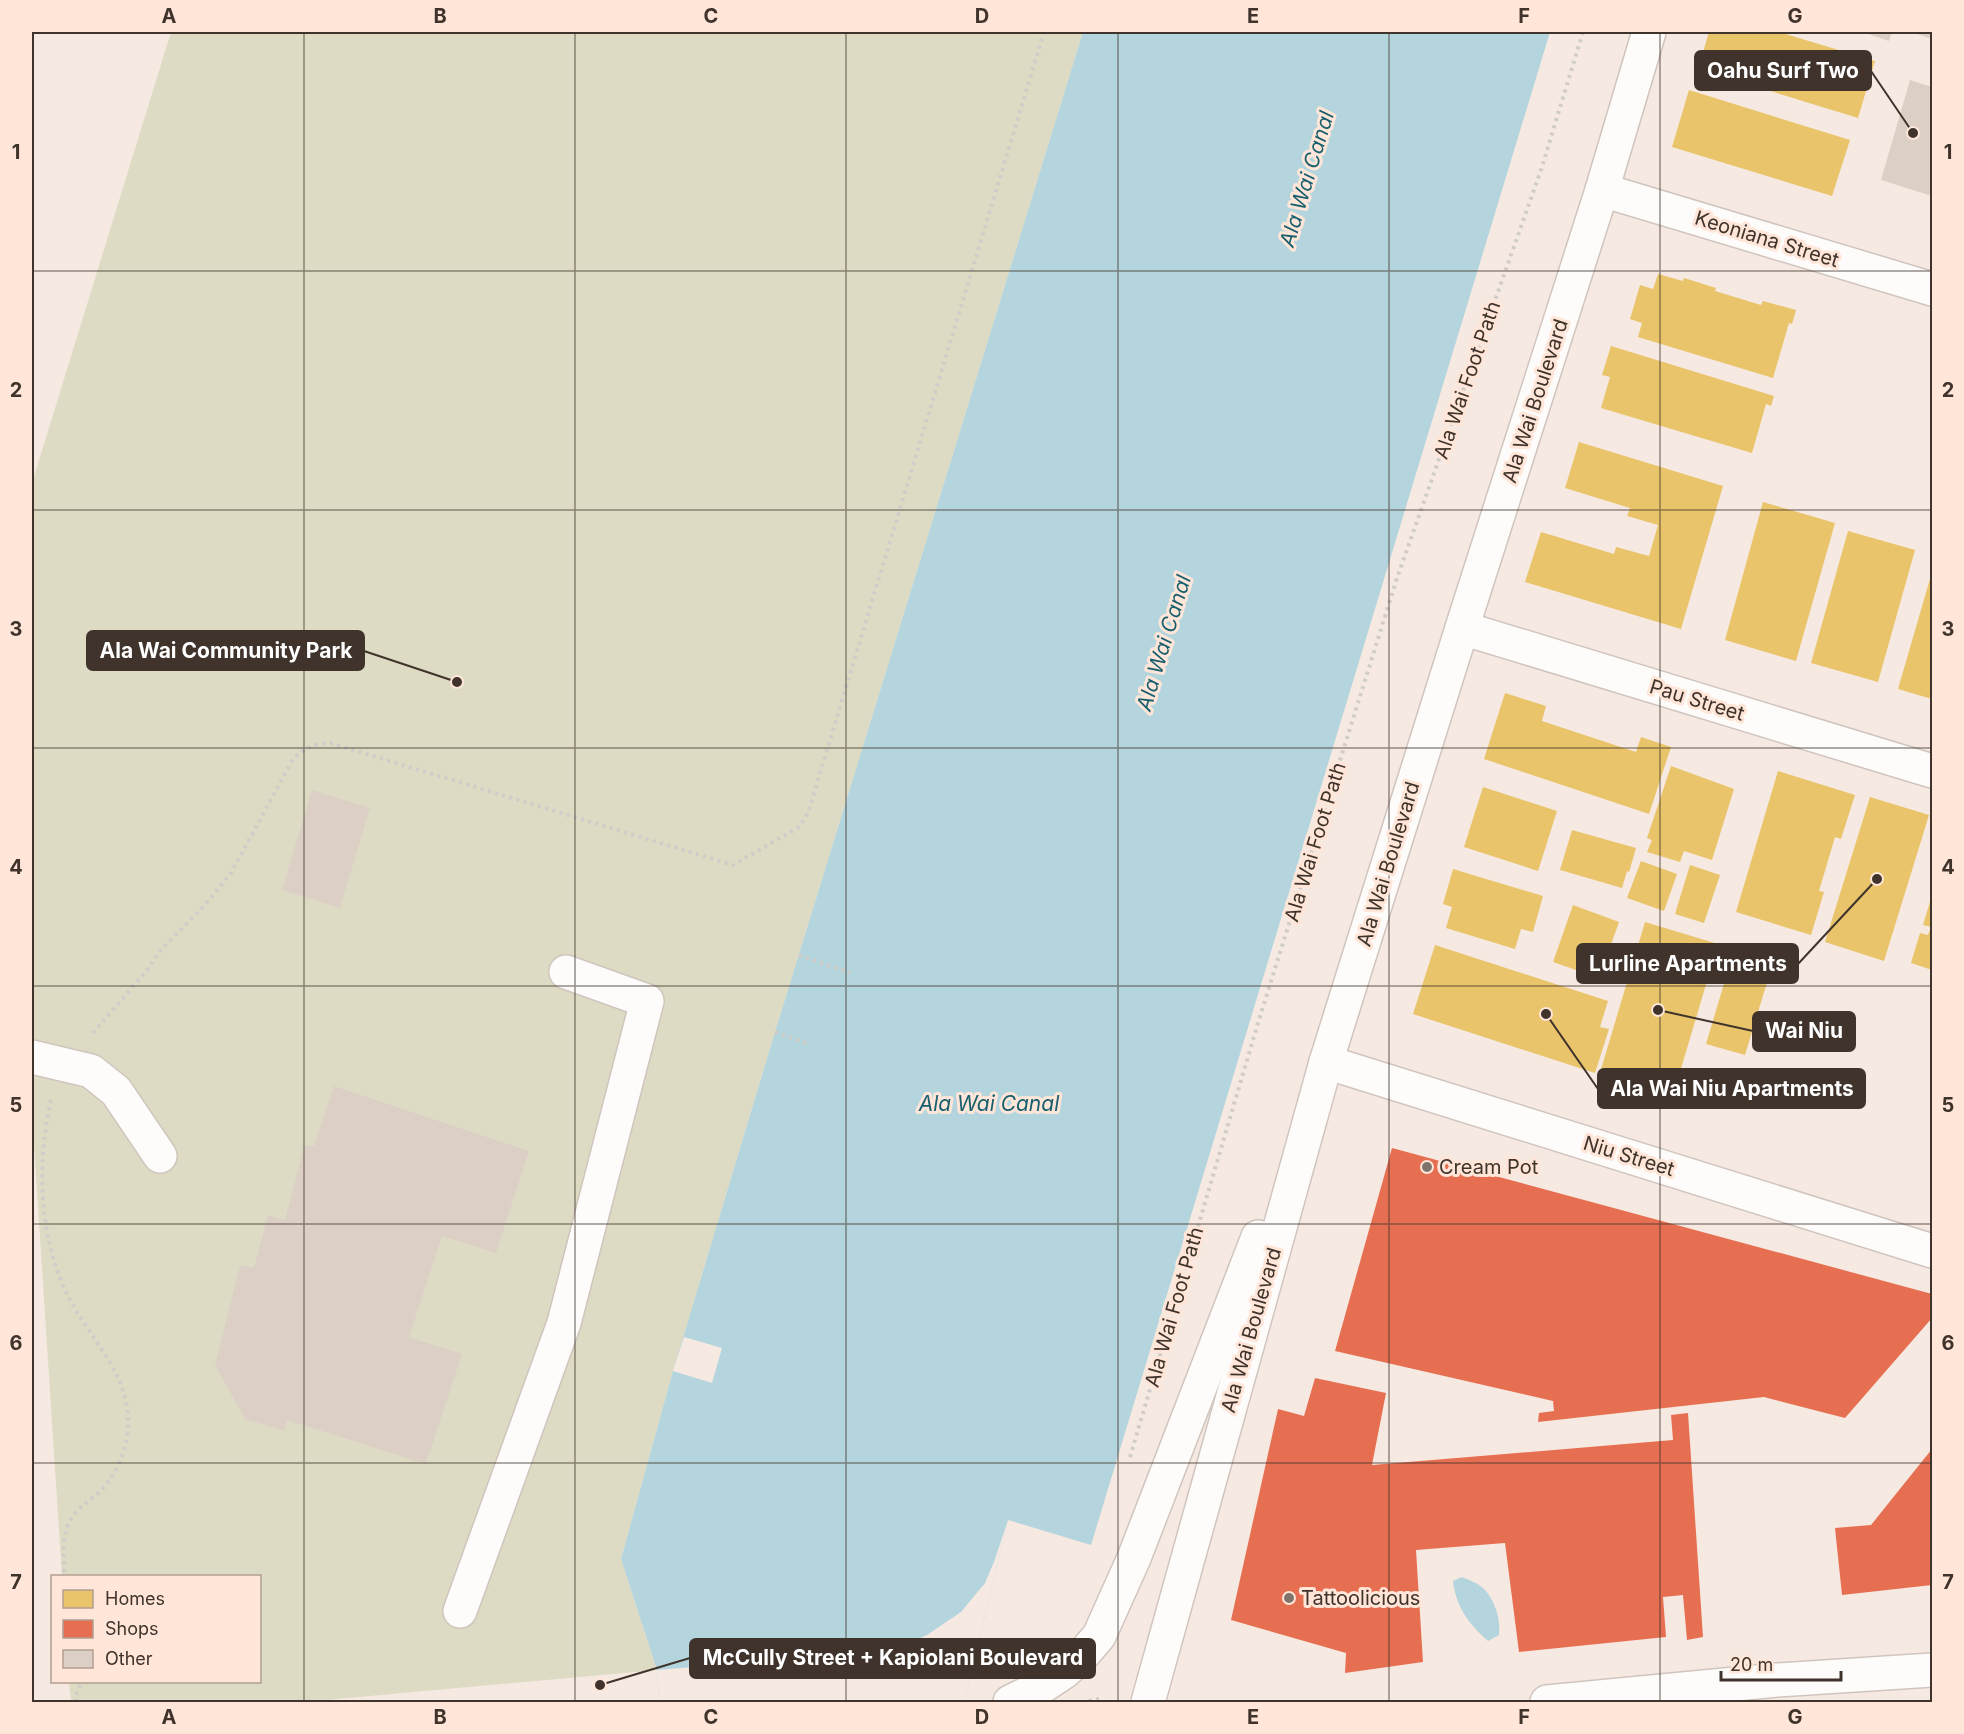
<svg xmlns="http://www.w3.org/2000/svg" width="1964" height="1734" viewBox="0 0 1964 1734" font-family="Inter,sans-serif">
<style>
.green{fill:#dddbc3}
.water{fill:#b4d5dd}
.pier{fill:#f6e9e1}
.homes{fill:#e9c46a}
.shops{fill:#e76f51}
.building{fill:#dcd0c6}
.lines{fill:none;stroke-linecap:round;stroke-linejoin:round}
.minor-casing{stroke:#d0c5be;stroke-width:36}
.major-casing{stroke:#d0c5be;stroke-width:36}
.path{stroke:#d0ccc8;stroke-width:4;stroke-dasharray:3 4.5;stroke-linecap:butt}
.minor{stroke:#fefcfa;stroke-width:33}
.major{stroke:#fefcfa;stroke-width:33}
.grid{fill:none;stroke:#3f332c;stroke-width:1.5;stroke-opacity:0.55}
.poi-dot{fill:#7f736b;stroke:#ffe6d8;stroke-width:2}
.labels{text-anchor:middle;stroke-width:6;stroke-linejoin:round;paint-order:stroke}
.street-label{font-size:20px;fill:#3f332c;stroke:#ffe6d8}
.poi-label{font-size:20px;fill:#3f332c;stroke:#ffe6d8;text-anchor:start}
.water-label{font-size:21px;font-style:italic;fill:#185f6e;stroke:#ffe6d8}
.leader{fill:none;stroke:#3f332c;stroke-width:2}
.callout-dot{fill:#3f332c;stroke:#ffe6d8;stroke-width:2}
.callout{fill:#3f332c;stroke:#3f332c;stroke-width:2}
.callout-label{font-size:21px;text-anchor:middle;font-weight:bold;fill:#fff}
.neatline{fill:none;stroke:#3f332c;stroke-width:2}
.grid-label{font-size:20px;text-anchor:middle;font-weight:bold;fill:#3f332c}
</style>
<rect width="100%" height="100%" fill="#f6e9e1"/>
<path class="green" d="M 171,32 L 1083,32 L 775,1032 L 673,1371 L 621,1559 L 657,1670 L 304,1702 L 74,1702 L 71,1700 L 69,1682 L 260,1682 L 260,1576 L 62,1576 L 32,1114 L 32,483 Z"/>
<g class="water">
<path d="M 1083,32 L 1550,32 L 1091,1545 L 1008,1520 L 964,1702 L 659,1702 L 657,1670 L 621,1559 L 673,1371 L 775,1032 Z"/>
<path d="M 1462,1577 C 1469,1580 1478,1583 1484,1589 C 1495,1600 1501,1620 1499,1635 L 1488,1641 C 1469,1624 1456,1607 1453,1581 Z"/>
</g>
<g class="pier">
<path d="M 684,1337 L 722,1348 L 712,1383 L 673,1371 Z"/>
<path d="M 1008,1520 L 964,1702 L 659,1702 L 657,1670 L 865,1653 L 905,1645 L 927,1635 L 961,1612 L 985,1583 L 994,1562 Z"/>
</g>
<g class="homes">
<path d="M 1709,32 L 1779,32 L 1875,61 L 1858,118 L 1698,69 Z"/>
<path d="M 1689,90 L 1850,140 L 1832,196 L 1672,147 Z"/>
<path d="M 1658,274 L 1683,281 L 1684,278 L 1716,288 L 1715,291 L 1761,305 L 1763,301 L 1796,310 L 1792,324 L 1789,323 L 1773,378 L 1638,337 L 1642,323 L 1630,319 L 1640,285 L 1653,289 Z"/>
<path d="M 1611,346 L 1774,396 L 1771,406 L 1766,404 L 1752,453 L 1601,408 L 1610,377 L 1602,375 Z"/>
<path d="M 1579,442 L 1723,486 L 1681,629 L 1525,582 L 1541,532 L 1614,554 L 1616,547 L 1649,556 L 1658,525 L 1627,516 L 1630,508 L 1565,488 Z"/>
<path d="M 1763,502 L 1835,523 L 1796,661 L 1725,640 Z"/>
<path d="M 1848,531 L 1915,550 L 1878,682 L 1811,663 Z"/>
<path d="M 1932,572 L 1932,699 L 1898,689 Z"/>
<path d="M 1505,693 L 1546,706 L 1542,721 L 1636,752 L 1641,737 L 1671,747 L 1649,814 L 1484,759 Z"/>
<path d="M 1671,766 L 1734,789 L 1712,860 L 1684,851 L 1680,862 L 1647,852 L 1652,840 L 1647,838 Z"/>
<path d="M 1778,771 L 1855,795 L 1841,839 L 1835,837 L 1819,891 L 1824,892 L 1811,935 L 1736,912 Z"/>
<path d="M 1483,787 L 1557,811 L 1538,871 L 1464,847 Z"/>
<path d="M 1870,797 L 1929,815 L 1884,961 L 1825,942 Z"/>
<path d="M 1572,830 L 1636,848 L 1629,872 L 1627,871 L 1622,888 L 1560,870 Z"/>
<path d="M 1641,861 L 1677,874 L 1664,911 L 1627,898 Z"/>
<path d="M 1690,865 L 1720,875 L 1704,923 L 1675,914 Z"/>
<path d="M 1453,869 L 1543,896 L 1533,932 L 1521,929 L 1515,949 L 1446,928 L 1452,907 L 1443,904 Z"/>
<path d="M 1932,895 L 1932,970 L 1911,963 L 1920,933 L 1928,935 L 1931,927 L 1923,925 Z"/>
<path d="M 1573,905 L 1619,922 L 1599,978 L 1553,962 Z"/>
<path d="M 1645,922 L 1718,944 L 1672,1099 L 1599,1076 Z"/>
<path d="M 1435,945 L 1608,1001 L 1600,1027 L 1609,1029 L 1595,1073 L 1413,1014 Z"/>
<path d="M 1729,967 L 1768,979 L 1745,1055 L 1706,1044 Z"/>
</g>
<g class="shops">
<path d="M 1392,1148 L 1932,1294 L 1932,1318 L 1845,1418 L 1764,1397 L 1538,1422 L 1539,1413 L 1554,1411 L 1553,1401 L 1335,1351 Z"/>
<path d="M 1315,1378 L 1386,1393 L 1372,1465 L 1673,1440 L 1671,1415 L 1688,1413 L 1703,1637 L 1687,1640 L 1683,1595 L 1663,1597 L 1666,1637 L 1519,1652 L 1505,1543 L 1416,1550 L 1423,1662 L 1345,1673 L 1346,1653 L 1231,1620 L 1278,1409 L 1304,1416 Z"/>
<path d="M 1932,1449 L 1932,1585 L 1842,1595 L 1835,1528 L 1871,1525 Z"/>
</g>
<g class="building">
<path d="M 1862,32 L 1892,32 L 1889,41 Z"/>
<path d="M 1911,32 L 1932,32 L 1932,39 Z"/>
<path d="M 1910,80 L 1932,87 L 1932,196 L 1881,180 Z"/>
<path d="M 312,790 L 370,808 L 340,908 L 282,890 Z"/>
<path d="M 334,1086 L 529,1151 L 496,1253 L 442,1236 L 409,1337 L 462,1354 L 426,1464 L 287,1420 L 284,1431 L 245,1419 L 215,1365 L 240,1265 L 254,1268 L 268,1215 L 285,1220 L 304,1146 L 314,1146 Z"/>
</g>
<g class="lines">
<g class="minor-casing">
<g id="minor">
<path d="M 1602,190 L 1932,289"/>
<path d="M 32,1057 L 91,1071 L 116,1091 L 160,1156"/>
<path d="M 460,1611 L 564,1323 L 647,1001 L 566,972"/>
</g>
</g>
<g class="major-casing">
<g id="major">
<path d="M 1462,628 L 1932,771"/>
<path d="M 1326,1062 L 1932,1251"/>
<path d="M 1010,1702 L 1043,1686 L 1064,1672 L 1080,1658 L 1099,1636 L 1134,1558 L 1258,1237"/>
<path d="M 1148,1702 L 1326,1062 L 1462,628 L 1602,190 L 1649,32"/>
<path d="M 1547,1702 L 1777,1680 L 1932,1670"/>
</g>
</g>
<g class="path">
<path d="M 799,955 L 850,973"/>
<path d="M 775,1032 L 811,1045"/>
<path d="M 93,1033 L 148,969 L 158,953 L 204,906 L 231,873 L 293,759 C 305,748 314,744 330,743 L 733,865 L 799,827 L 808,813 L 1044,32"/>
<path d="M 51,1100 C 35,1169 39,1254 79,1315 C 97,1344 122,1373 127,1407 C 133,1439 118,1477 94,1497 C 85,1504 77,1509 71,1519 C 61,1535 64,1558 64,1576"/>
<path d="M 1130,1457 L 1258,1023 L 1397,578 L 1541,170 L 1583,32"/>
<path d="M 1089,1701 L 1099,1699"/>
<path d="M 77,1702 L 76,1695 L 82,1682"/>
</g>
<use href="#minor" class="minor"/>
<use href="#major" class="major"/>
</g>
<path class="grid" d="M 304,32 L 304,1702M 575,32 L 575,1702M 846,32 L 846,1702M 1118,32 L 1118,1702M 1389,32 L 1389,1702M 1660,32 L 1660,1702M 32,271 L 1932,271M 32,510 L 1932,510M 32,748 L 1932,748M 32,986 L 1932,986M 32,1224 L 1932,1224M 32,1463 L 1932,1463"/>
<g class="poi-dot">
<circle cx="1427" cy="1167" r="6"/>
<circle cx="1289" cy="1598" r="6"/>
</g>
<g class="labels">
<g class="street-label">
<text transform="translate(1767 239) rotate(17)" y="7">Keoniana Street</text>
<text transform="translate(1467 380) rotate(-71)" y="7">Ala Wai Foot Path</text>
<text transform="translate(1535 401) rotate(-72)" y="7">Ala Wai Boulevard</text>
<text transform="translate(1697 700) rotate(17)" y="7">Pau Street</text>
<text transform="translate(1315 842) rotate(-73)" y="7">Ala Wai Foot Path</text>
<text transform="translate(1388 864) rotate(-73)" y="7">Ala Wai Boulevard</text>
<text transform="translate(1629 1156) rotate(17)" y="7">Niu Street</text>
<text transform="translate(1174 1307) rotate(-74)" y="7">Ala Wai Foot Path</text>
<text transform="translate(1251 1330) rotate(-74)" y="7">Ala Wai Boulevard</text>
</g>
<g class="poi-label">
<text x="1439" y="1174">Cream Pot</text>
<text x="1301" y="1605">Tattoolicious</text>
</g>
<g class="water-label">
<text transform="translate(1307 179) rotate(-73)" y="7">Ala Wai Canal</text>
<text transform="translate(1164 643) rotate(-73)" y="7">Ala Wai Canal</text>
<text x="989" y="1111">Ala Wai Canal</text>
</g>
</g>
<path class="leader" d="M1913 133L1871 71M457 682L364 651M1877 879L1798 964M1658 1010L1753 1031M1546 1014L1598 1089M600 1685L690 1658"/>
<g class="callout-dot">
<circle cx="1913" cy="133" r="6"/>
<circle cx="457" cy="682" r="6"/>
<circle cx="1877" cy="879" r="6"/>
<circle cx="1658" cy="1010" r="6"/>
<circle cx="1546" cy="1014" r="6"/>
<circle cx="600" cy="1685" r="6"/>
</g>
<g class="callout">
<rect x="1695" y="51" width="176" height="39" rx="6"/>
<rect x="87" y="631" width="277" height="39" rx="6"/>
<rect x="1577" y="944" width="221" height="39" rx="6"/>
<rect x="1753" y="1012" width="102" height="39" rx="6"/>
<rect x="1598" y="1069" width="267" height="39" rx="6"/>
<rect x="690" y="1639" width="405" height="39" rx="6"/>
</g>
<g class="callout-label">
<text x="1783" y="78">Oahu Surf Two</text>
<text x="226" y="658">Ala Wai Community Park</text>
<text x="1688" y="971">Lurline Apartments</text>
<text x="1804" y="1038">Wai Niu</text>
<text x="1732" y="1096">Ala Wai Niu Apartments</text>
<text x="893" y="1665">McCully Street + Kapiolani Boulevard</text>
</g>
<rect width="1964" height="1734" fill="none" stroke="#ffe6d8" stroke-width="66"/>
<rect x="51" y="1575" width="210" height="108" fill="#ffe6d8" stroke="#b29e93" stroke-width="1.5"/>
<rect x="63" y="1590" width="30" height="18" fill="#e9c46a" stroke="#b29e93" stroke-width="1.5"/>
<text x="105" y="1605" font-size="18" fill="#3f332c">Homes</text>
<rect x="63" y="1620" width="30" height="18" fill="#e76f51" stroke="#b29e93" stroke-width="1.5"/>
<text x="105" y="1635" font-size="18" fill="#3f332c">Shops</text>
<rect x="63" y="1650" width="30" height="18" fill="#dcd0c6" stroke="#b29e93" stroke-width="1.5"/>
<text x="105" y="1665" font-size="18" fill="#3f332c">Other</text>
<path d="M1721 1671v9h120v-9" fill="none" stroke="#3f332c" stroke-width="3"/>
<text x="1730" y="1671" font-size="18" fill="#3f332c" stroke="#ffe6d8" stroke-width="4.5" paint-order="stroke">20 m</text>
<rect x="33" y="33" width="1898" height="1668" class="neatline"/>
<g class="grid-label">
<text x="169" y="23">A</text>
<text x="440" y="23">B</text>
<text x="711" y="23">C</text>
<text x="982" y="23">D</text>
<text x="1253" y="23">E</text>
<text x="1524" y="23">F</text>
<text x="1795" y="23">G</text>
<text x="16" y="159">1</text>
<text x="1948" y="159">1</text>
<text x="16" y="397">2</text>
<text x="1948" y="397">2</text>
<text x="16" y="636">3</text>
<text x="1948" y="636">3</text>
<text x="16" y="874">4</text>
<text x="1948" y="874">4</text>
<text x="16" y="1112">5</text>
<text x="1948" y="1112">5</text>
<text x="16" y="1350">6</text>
<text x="1948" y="1350">6</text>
<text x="16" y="1589">7</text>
<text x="1948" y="1589">7</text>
<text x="169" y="1724">A</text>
<text x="440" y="1724">B</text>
<text x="711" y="1724">C</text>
<text x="982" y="1724">D</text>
<text x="1253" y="1724">E</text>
<text x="1524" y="1724">F</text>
<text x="1795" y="1724">G</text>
</g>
</svg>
